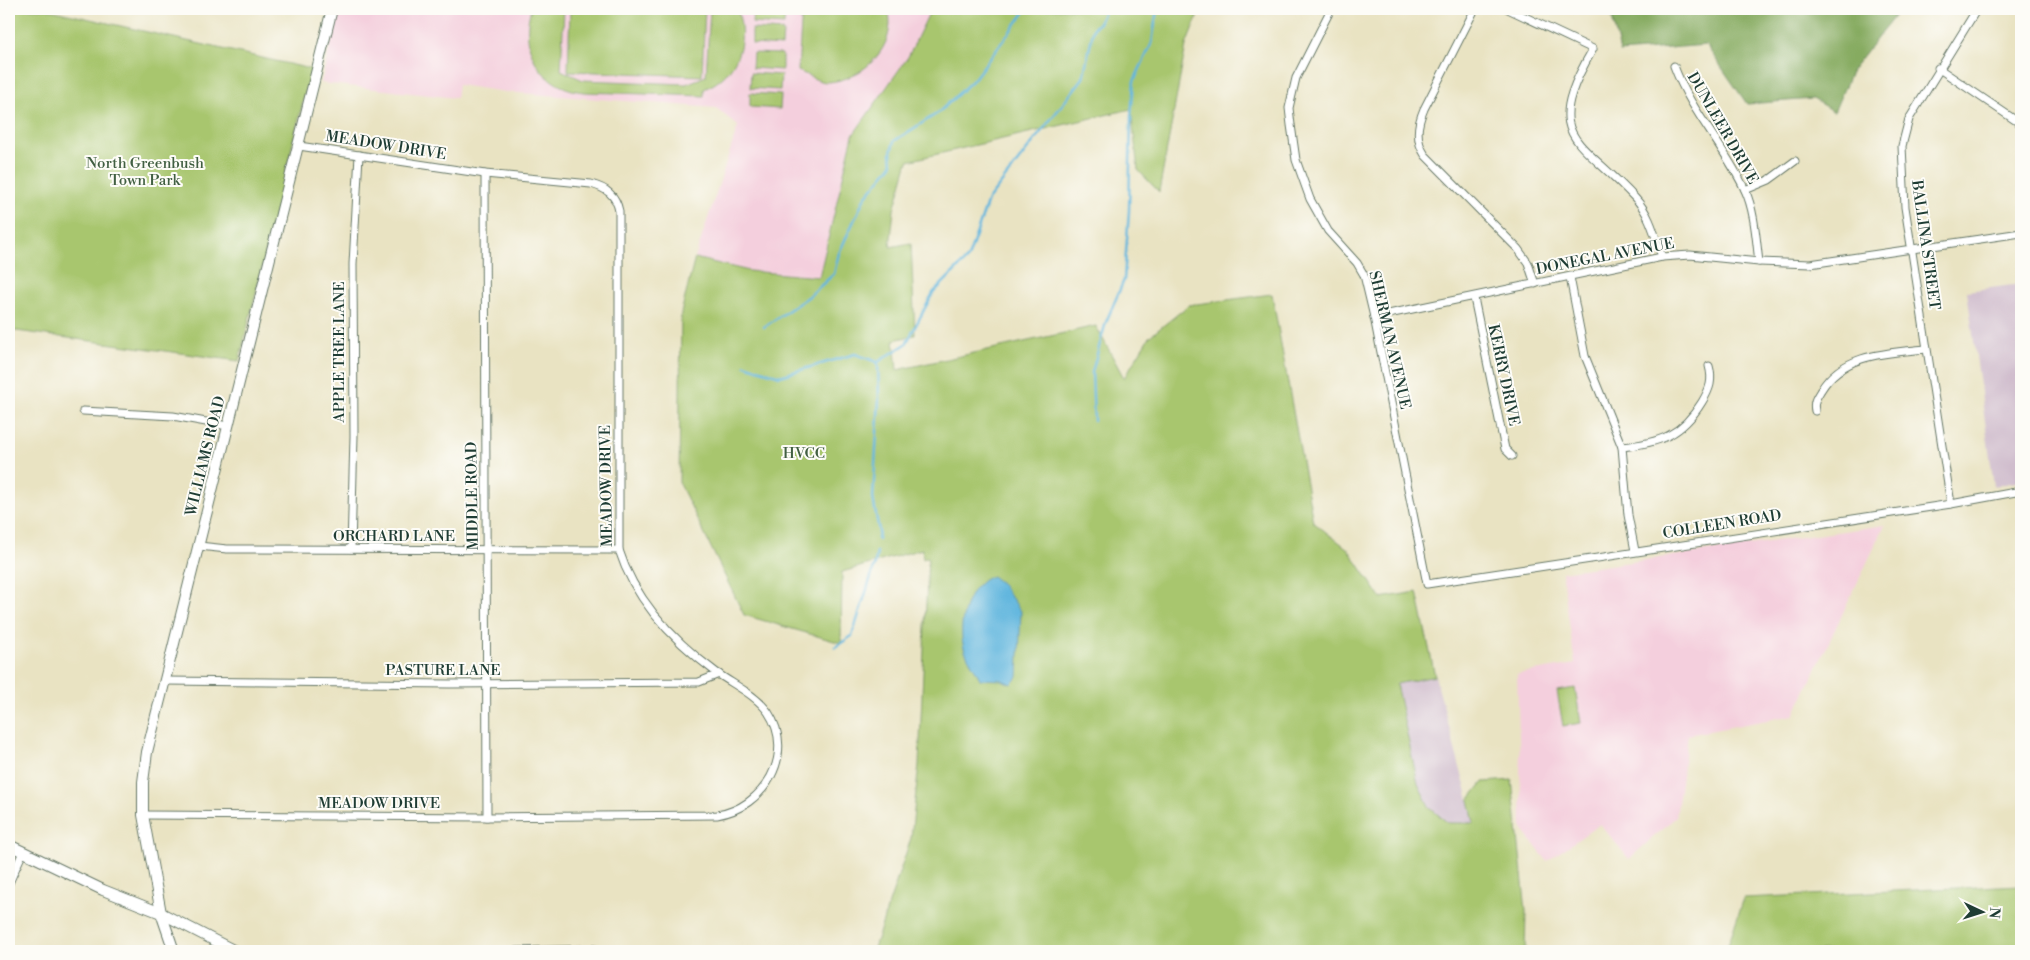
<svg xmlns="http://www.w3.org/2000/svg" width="2030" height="960" viewBox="0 0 2030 960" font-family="'Libre Bodoni',serif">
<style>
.built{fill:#f4cfdd}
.industrial{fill:#d0bdcd}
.green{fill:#a8c66e;stroke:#648251}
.forest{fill:#86ab61;stroke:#52744a}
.water{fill:#61b6de;stroke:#407a89}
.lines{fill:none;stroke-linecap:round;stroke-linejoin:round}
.stream{stroke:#61b6de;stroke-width:2.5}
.street-casing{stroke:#676;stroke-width:9}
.secondary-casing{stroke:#676;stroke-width:12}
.street{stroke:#fff;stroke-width:7}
.secondary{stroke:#fff;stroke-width:10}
.labels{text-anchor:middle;stroke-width:4;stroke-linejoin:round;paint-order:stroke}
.street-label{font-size:15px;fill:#1f3d34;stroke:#fdfcf7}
.park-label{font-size:15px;fill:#415f42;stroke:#fdfcf7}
</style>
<rect width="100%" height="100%" fill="#fdfcf7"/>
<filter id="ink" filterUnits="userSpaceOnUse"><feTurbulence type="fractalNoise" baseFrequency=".02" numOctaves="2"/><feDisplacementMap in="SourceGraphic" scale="10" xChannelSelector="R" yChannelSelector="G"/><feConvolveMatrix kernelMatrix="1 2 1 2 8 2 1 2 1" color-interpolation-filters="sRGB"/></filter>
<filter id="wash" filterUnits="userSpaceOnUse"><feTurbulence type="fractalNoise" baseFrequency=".0096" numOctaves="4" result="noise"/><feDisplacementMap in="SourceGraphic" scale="20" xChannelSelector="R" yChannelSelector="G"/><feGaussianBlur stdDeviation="1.12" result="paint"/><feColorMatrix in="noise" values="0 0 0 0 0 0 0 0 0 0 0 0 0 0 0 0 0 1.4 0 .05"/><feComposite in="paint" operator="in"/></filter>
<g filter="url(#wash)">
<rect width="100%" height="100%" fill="#e9e3c2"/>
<g class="built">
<path d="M 339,9 L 931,9 L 908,57 L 853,135 L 819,277 L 749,271 L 695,258 L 738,126 L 716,108 L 506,92 L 458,85 L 456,98 L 321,83 Z"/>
<path d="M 1885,525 L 1794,715 L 1688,735 L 1676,817 L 1629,859 L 1600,824 L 1547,861 L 1522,829 L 1517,674 L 1575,664 L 1562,572 Z"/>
</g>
<g class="industrial">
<path d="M 2021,284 L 2021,481 L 1994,486 L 1967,291 Z"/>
<path d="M 1435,676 L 1469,800 L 1474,823 L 1448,823 L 1430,808 L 1418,784 L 1396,684 Z"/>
</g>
<g class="green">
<path d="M 9,9 L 46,9 L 311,69 L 239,361 L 9,330 Z"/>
<path d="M 531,9 L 564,9 L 561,70 L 583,80 L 686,84 L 706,76 L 710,9 L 737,9 C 749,41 737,76 704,89 L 704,96 C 674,95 645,94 615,93 C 599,92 581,94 566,88 C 533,76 521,40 531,9 Z"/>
<path d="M 570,9 L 705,9 L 702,76 L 568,71 Z"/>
<path d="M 753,9 L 785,10 L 784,25 L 752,23 Z"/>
<path d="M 802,9 L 888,9 C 899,46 862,81 827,82 C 818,82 806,74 798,71 Z"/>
<path d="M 931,9 L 1198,9 L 1197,18 L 1186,45 L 1159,192 L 1138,170 L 1131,109 L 908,161 L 894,210 L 890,247 L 911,243 L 915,335 L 894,340 L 897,370 L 1096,326 L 1124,378 L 1149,337 L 1189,305 L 1272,294 L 1313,522 L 1348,549 L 1381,598 L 1417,592 L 1435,676 L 1396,684 L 1418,784 L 1430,808 L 1448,823 L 1474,823 L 1469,800 L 1483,782 L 1512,780 L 1526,911 L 1525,951 L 873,951 L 911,838 L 919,764 L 928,557 L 923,559 L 922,549 L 842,572 L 841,643 L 744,615 L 679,482 L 681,313 L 695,258 L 749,271 L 819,277 L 853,135 L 908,57 Z"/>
<path d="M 752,29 L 783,31 L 782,46 L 752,44 Z"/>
<path d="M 753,53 L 782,54 L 782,70 L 752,68 Z"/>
<path d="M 751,73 L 781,75 L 780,90 L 750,88 Z"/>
<path d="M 750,93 L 781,95 L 780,109 L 750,107 Z"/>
<path d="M 1575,688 L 1581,723 L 1563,726 L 1557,691 Z"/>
<path d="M 2021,885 L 2021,951 L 1726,951 L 1744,898 Z"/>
</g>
<path class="forest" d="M 1610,9 L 1900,9 L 1852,70 L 1834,112 L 1813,99 L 1747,104 L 1706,45 L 1620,52 Z"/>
<path class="water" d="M 992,576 L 1001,583 L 1021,611 L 1018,677 L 1011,684 L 1002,680 L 980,679 C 976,670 969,661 965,651 C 956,628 966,584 992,576 Z"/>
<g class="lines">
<g class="stream">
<path d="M 764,327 L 808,297 L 834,274 L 839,253 L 865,197 L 892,165 L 891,152 L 894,141 L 938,113 L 973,80 L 1027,9"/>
<path d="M 745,365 L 780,376 L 855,354 L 877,362"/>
<path d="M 1094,421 L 1092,372 L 1106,322 L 1124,280 L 1129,211 L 1131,116 L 1134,81 L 1152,43 L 1157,9"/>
<path d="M 878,539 L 879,531 L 873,498 L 879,399 L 878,362 L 906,344 L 933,293 L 968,258 L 988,200 L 1083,78 L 1094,27 L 1099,23 L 1105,9"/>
<path d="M 835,647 L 852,636 L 875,564 L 877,552"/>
</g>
</g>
</g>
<g filter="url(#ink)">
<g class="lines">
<g class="street-casing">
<g id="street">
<path d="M 1331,9 L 1296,78 L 1289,108 L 1291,125 L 1296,160 L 1310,199 L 1328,231 L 1357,263 L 1364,275 L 1374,317 L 1427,584 L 1951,504 L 2021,491"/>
<path d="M 1475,9 L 1424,109 C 1417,125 1415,140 1425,155 L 1518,249 L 1528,263 L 1535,284"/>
<path d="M 1508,9 L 1593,49 C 1540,140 1579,137 1635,198 C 1650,214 1655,236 1662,257"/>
<path d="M 1674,66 C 1691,112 1725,147 1745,190 C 1755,212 1756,239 1759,262"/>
<path d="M 1938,68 L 2021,124"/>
<path d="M 485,174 L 487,817"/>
<path d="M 1745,190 L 1769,180 L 1795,161"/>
<path d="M 1570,277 L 1585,356 L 1622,447 L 1628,515 L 1635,551"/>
<path d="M 1474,298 L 1505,449 L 1512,456"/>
<path d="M 1374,317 L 1662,257 L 1690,255 L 1759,262 L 1810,264 L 2021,233"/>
<path d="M 83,411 L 173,416 L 228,426"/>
<path d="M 1815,411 C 1813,402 1816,398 1821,390 C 1843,353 1888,353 1926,349"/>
<path d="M 1622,447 C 1660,443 1682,435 1702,402 C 1710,389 1713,380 1709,366"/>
<path d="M 1951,504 L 1905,207 L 1902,146 L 1909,119 L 1977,9"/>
<path d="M 199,546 L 227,549 L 619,550"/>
<path d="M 351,549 L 354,436 L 353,264 L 359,155"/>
<path d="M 165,681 L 450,684 L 699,682 L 719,674"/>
<path d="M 143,815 L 487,817 L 717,815 C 763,808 797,755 768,712 C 756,695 734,685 717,673 C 675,642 635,601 619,550 L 619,211 C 616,195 606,188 591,184 L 485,174 L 299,146"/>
<path d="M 9,883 L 23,852"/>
<path d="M 517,951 L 593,949 L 611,951"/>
</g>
</g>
<g class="secondary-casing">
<g id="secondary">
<path d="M 9,845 L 103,890 L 161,913 L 235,951"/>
<path d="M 174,951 L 161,913 L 143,815 L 143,782 L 147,752 L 332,9"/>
</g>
</g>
<use href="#street" class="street"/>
<use href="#secondary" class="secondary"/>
</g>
</g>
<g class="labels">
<g class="street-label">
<text transform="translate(1723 128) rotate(60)" y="5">DUNLEER DRIVE</text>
<text transform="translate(386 145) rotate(9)" y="5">MEADOW DRIVE</text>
<text transform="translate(1926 245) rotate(82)" y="5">BALLINA STREET</text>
<text transform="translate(1605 256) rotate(-11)" y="5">DONEGAL AVENUE</text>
<text transform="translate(1390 340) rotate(77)" y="5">SHERMAN AVENUE</text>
<text transform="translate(339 352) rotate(-90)" y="5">APPLE TREE LANE</text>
<text transform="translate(1504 375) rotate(78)" y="5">KERRY DRIVE</text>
<text transform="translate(205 456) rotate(-76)" y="5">WILLIAMS ROAD</text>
<text transform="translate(606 486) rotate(-91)" y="5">MEADOW DRIVE</text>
<text transform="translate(472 496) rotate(-91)" y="5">MIDDLE ROAD</text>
<text transform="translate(1722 524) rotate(-9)" y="5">COLLEEN ROAD</text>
<text x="394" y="541">ORCHARD LANE</text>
<text x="443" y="675">PASTURE LANE</text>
<text x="379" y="808">MEADOW DRIVE</text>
</g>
<g class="park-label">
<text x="145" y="168">North Greenbush<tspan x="145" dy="17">Town Park</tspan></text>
<text x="804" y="458">HVCC</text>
</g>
</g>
<rect width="2030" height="960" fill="none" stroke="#fdfcf7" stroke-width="30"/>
<g transform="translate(1982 912) rotate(94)" stroke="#fdfcf7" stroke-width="4" paint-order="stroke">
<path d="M0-4L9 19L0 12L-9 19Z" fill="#1f3d34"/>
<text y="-8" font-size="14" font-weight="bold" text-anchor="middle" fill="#1f3d34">N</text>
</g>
</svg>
